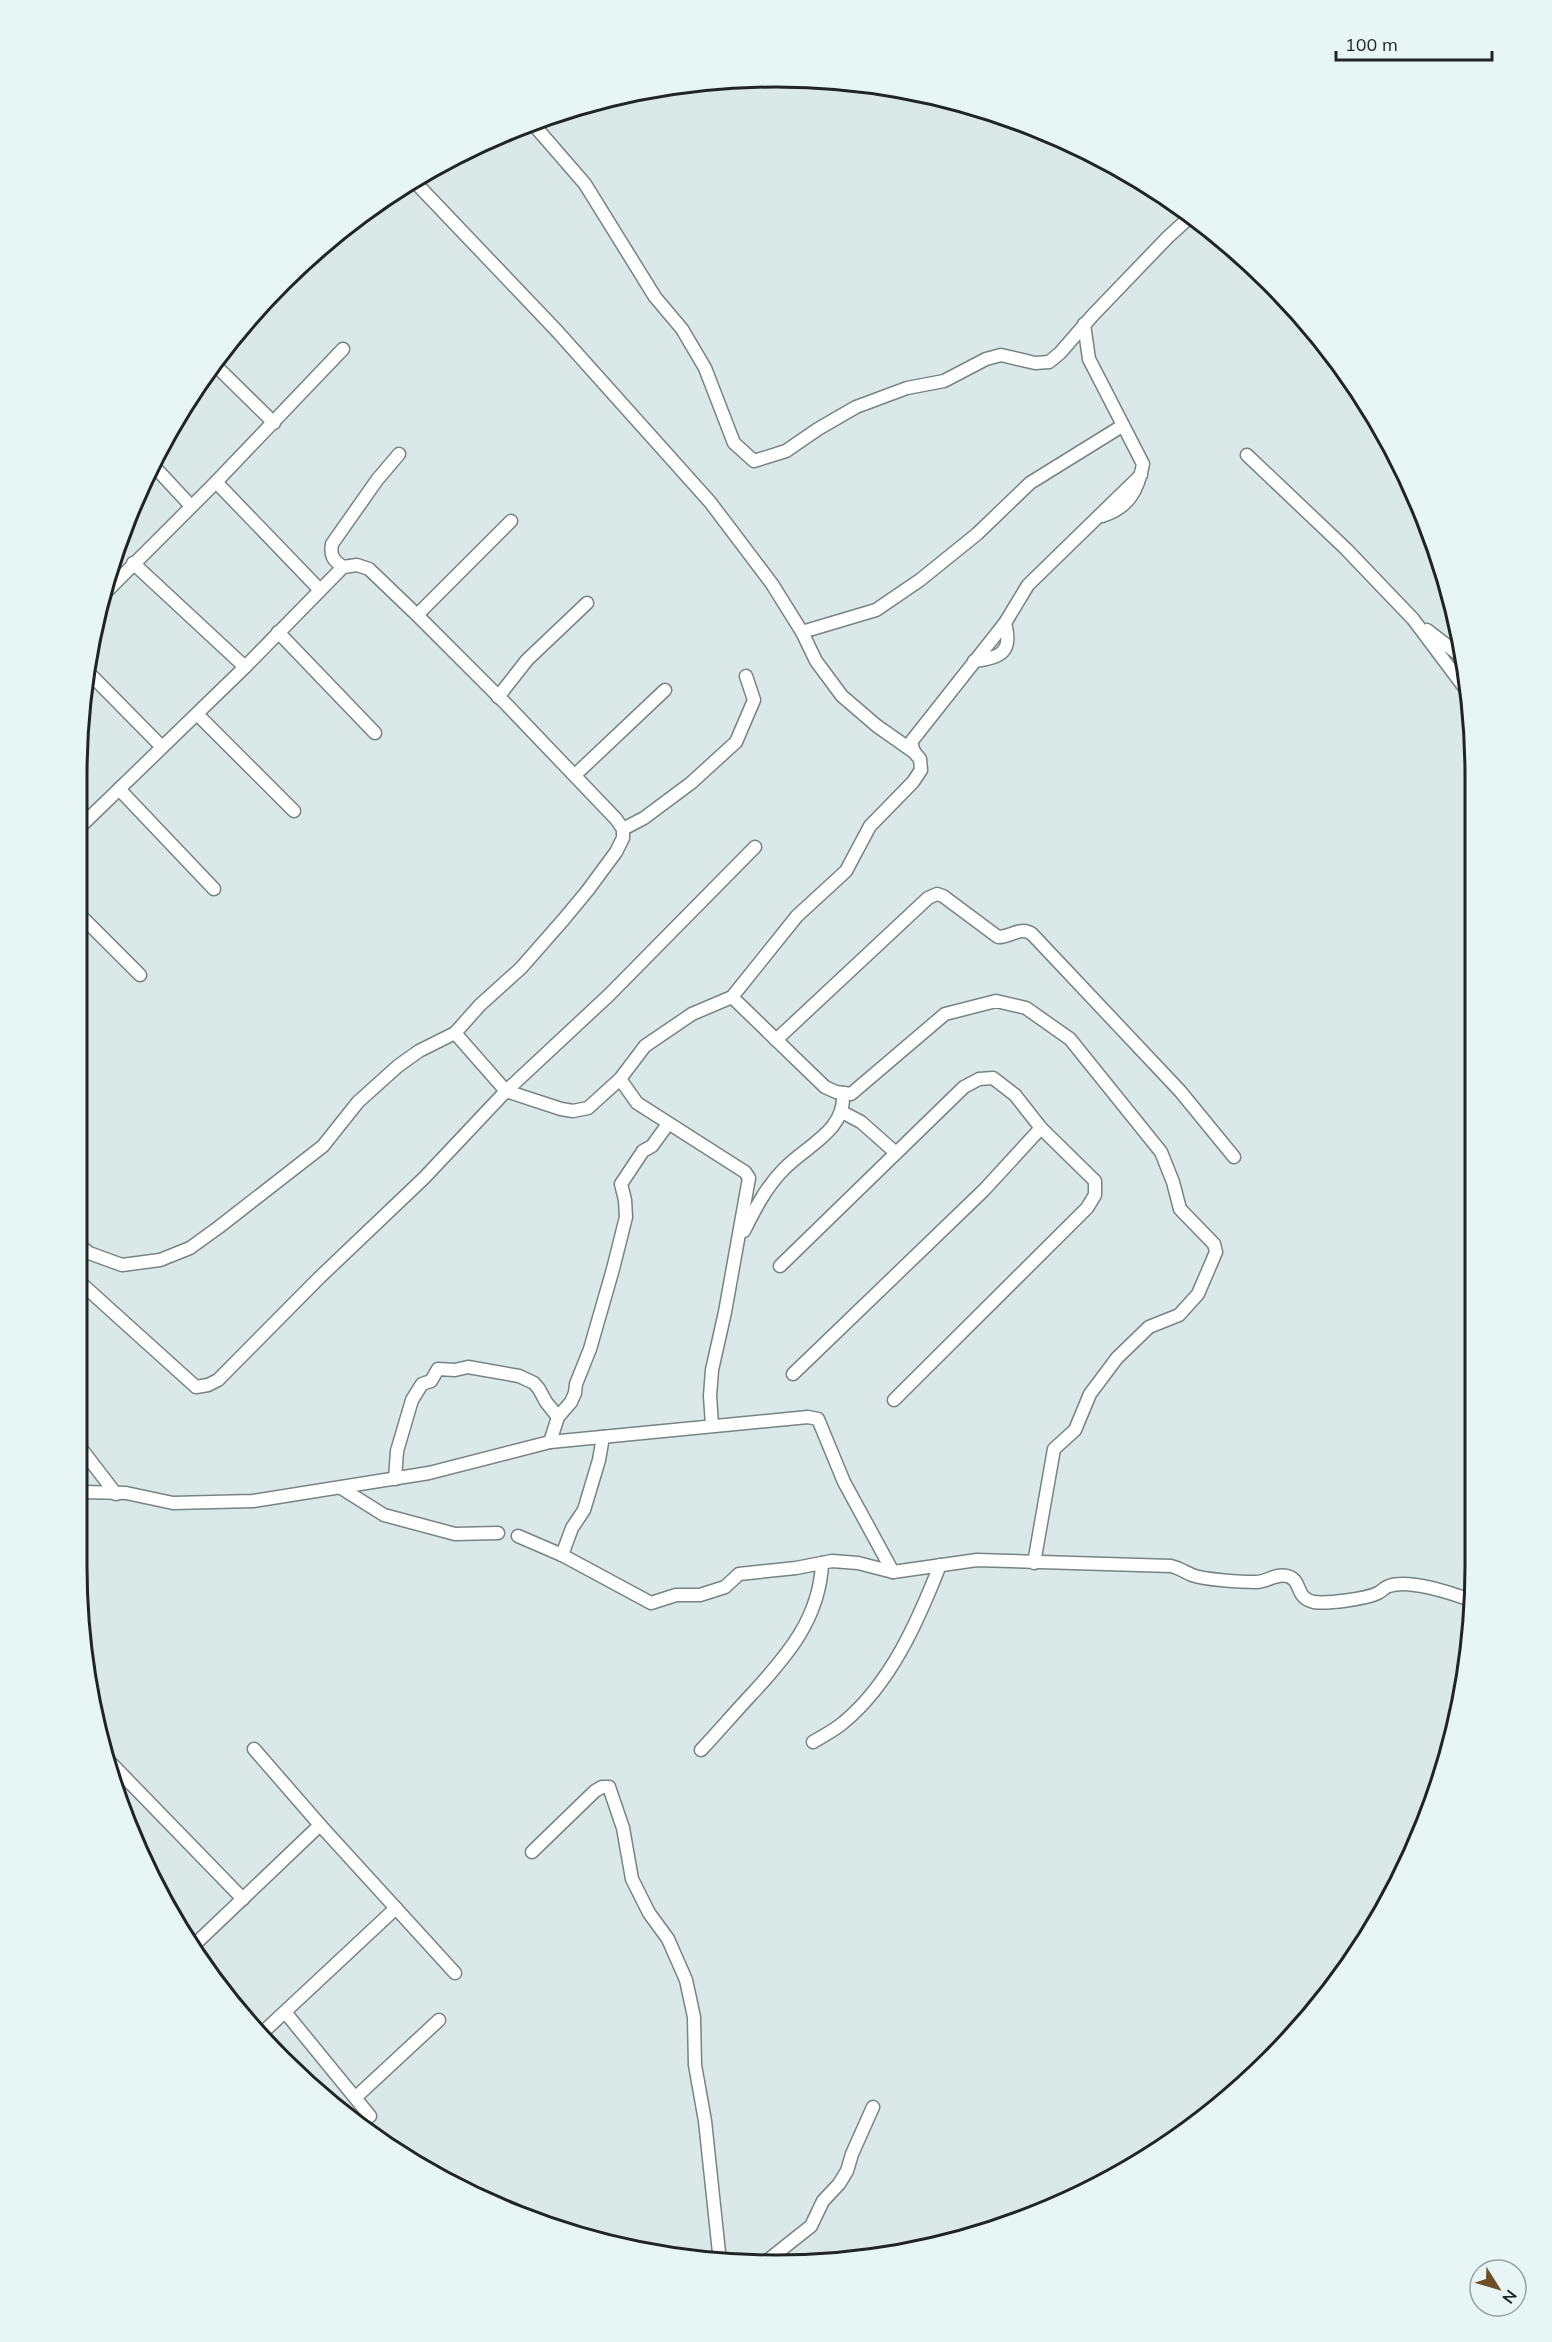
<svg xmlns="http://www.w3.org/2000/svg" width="1552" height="2342" viewBox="0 0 1552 2342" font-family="Mulish,sans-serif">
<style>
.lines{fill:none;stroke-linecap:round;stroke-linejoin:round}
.minor-casing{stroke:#768483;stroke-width:15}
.minor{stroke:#fff;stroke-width:12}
.rim{fill:none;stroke:#1f2424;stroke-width:3}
</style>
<rect width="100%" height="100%" fill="#dae9e8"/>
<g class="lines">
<g class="minor-casing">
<g id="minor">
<path d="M 533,124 L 585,184 L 655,297 L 682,329 L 705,368 L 734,443 L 754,461 L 786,451 L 818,429 L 856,407 L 907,388 L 944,381 L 986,359 L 1001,355 L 1035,363 L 1049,362 L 1060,353 L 1093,315 L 1168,237 L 1190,217"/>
<path d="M 414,181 L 556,330 L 710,502 L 772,584 L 802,632 L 816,661 L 842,696 L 877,726 L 914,752 L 920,759 L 921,770 L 913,782 L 870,826 L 846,871 L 797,916 L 732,997 L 692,1014 L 645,1046 L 620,1079 L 588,1108 L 573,1111 L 561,1109 L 506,1091 L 455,1033"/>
<path d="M 1084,324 L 1089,359 L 1143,464 C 1138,491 1128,508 1102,516"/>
<path d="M 216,366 L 274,423"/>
<path d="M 1247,455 L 1346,549 L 1413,619 L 1467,691"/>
<path d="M 151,463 L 191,506"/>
<path d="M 216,482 L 320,590"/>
<path d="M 133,563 L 245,667"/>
<path d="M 343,567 C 333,560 330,556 332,544 L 377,480 L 399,454"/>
<path d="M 104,594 L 216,482 L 343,349"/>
<path d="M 417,615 L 511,521"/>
<path d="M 1427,630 L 1462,657"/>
<path d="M 278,632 L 375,733"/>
<path d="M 802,632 L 876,610 L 920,580 L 977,534 L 1030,483 L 1122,426"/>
<path d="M 974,661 C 1001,658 1013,652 1005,623"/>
<path d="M 86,670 L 162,747"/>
<path d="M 498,697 L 527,660 L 587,603"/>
<path d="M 197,714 L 294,811"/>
<path d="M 914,752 L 911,742 L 1005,623 L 1028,585 L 1141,475"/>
<path d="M 575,775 L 665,690"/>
<path d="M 119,789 L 214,889"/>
<path d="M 83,824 L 245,667 L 343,567 L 357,565 L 369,569 L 417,615 L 507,705 L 616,819 L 623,829 L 623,838 L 616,852 L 588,890 L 564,919 L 521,968 L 480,1005 L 455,1033 L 419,1051 L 398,1066 L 358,1102 L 323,1146 L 219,1227 L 190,1248 L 160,1260 L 122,1265 L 89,1253 L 83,1248"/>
<path d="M 623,829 L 644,818 L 691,783 L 736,742 L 754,700 L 746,676"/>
<path d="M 83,918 L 140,975"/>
<path d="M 732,997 L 825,1087 L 836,1092 L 851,1094 L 945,1014 L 996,1001 L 1026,1008 L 1070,1039 L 1161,1152 L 1173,1182 L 1180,1209 L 1214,1244 L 1216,1252 L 1198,1294 L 1179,1315 L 1149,1327 L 1117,1358 L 1090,1394 L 1075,1430 L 1054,1449 L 1034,1563"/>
<path d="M 776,1040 L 928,898 L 937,894 L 943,896 L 998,937 C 1011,937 1020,926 1032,934 L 1180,1091 L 1234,1157"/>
<path d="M 620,1079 L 637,1103 L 745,1172 L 749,1178 L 725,1312 L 712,1370 L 710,1396 L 712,1425"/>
<path d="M 842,1112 L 861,1122 L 896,1153"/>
<path d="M 744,1231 C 755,1209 766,1187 784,1169 C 807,1145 846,1131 843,1093"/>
<path d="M 780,1266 L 964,1087 L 979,1079 L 993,1078 L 1015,1095 L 1041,1128 L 1095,1181 L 1095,1195 L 1087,1208 L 894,1400"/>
<path d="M 83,1285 L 196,1387 L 208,1385 L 218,1380 L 319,1278 L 424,1178 L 506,1091 L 609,995 L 755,847"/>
<path d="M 793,1374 L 984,1190 L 1041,1128"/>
<path d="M 550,1442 L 558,1417 L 571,1402 L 575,1393 L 576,1384 L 590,1349 L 613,1269 L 626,1217 L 625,1200 L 621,1184 L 643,1151 L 652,1146 L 668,1124"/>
<path d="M 83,1451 L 116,1494"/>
<path d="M 395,1479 L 397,1451 L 412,1400 L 422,1384 L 431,1381 L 438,1369 L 455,1370 L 468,1367 L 519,1376 L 534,1383 L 539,1389 L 546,1402 L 558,1417"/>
<path d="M 341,1488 L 384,1515 L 455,1534 L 498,1533"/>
<path d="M 83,1492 L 126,1493 L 173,1503 L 253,1501 L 429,1473 L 550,1442 L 808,1417 L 818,1419 L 844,1482 L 893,1572"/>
<path d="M 518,1536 L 562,1555 L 651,1603 L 676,1595 L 700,1595 L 725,1587 L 739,1574 L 796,1568 L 832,1561 L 858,1563 L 893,1572 L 977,1560 L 1171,1566 C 1179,1568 1185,1572 1192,1575 C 1205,1580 1242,1582 1256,1582 C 1267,1582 1276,1573 1287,1576 C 1303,1580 1294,1598 1314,1602 C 1327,1604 1366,1599 1378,1593 C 1382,1591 1385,1587 1389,1586 C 1409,1579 1451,1593 1470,1600"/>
<path d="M 562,1555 L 572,1528 L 584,1510 L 599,1460 L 603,1437"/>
<path d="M 813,1742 C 823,1736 835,1730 844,1722 C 891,1683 918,1621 940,1565"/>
<path d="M 254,1749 L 320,1825 L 455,1973"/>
<path d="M 701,1750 C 718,1732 734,1713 751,1695 C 787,1656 820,1618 822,1563"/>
<path d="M 106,1758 L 243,1899"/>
<path d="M 532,1852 L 595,1791 L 602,1787 L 609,1787 L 623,1828 L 632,1879 L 649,1913 L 668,1939 L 686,1980 L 694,2017 L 695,2065 L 705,2121 L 720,2262"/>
<path d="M 191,1948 L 320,1825"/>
<path d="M 285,2012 L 370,2116"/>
<path d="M 260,2035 L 396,1908"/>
<path d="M 356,2097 L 439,2020"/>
<path d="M 763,2264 L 811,2226 L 823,2201 L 839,2184 L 847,2171 L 852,2154 L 873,2107"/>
</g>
</g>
<use href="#minor" class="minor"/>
</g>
<path d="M0 0H1552V2342H0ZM776 87H776A689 689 0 0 1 1465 776V1566A689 689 0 0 1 776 2255H776A689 689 0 0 1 87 1566V776A689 689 0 0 1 776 87Z" fill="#e7f6f5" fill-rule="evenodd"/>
<path class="rim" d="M776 87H776A689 689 0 0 1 1465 776V1566A689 689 0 0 1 776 2255H776A689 689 0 0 1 87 1566V776A689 689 0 0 1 776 87Z"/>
<g transform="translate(1498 2288) rotate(127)"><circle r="28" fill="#e7f6f5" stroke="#97a2a1" stroke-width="1.5"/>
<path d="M0-4.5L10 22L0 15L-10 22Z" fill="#6e4e24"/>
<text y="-9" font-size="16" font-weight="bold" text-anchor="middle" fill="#1f2424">N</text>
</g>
<path d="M1336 51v9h156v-9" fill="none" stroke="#1f2424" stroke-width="3"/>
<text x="1345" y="51" font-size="18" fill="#1f2424" stroke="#e7f6f5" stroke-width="4.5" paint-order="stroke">100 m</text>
</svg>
